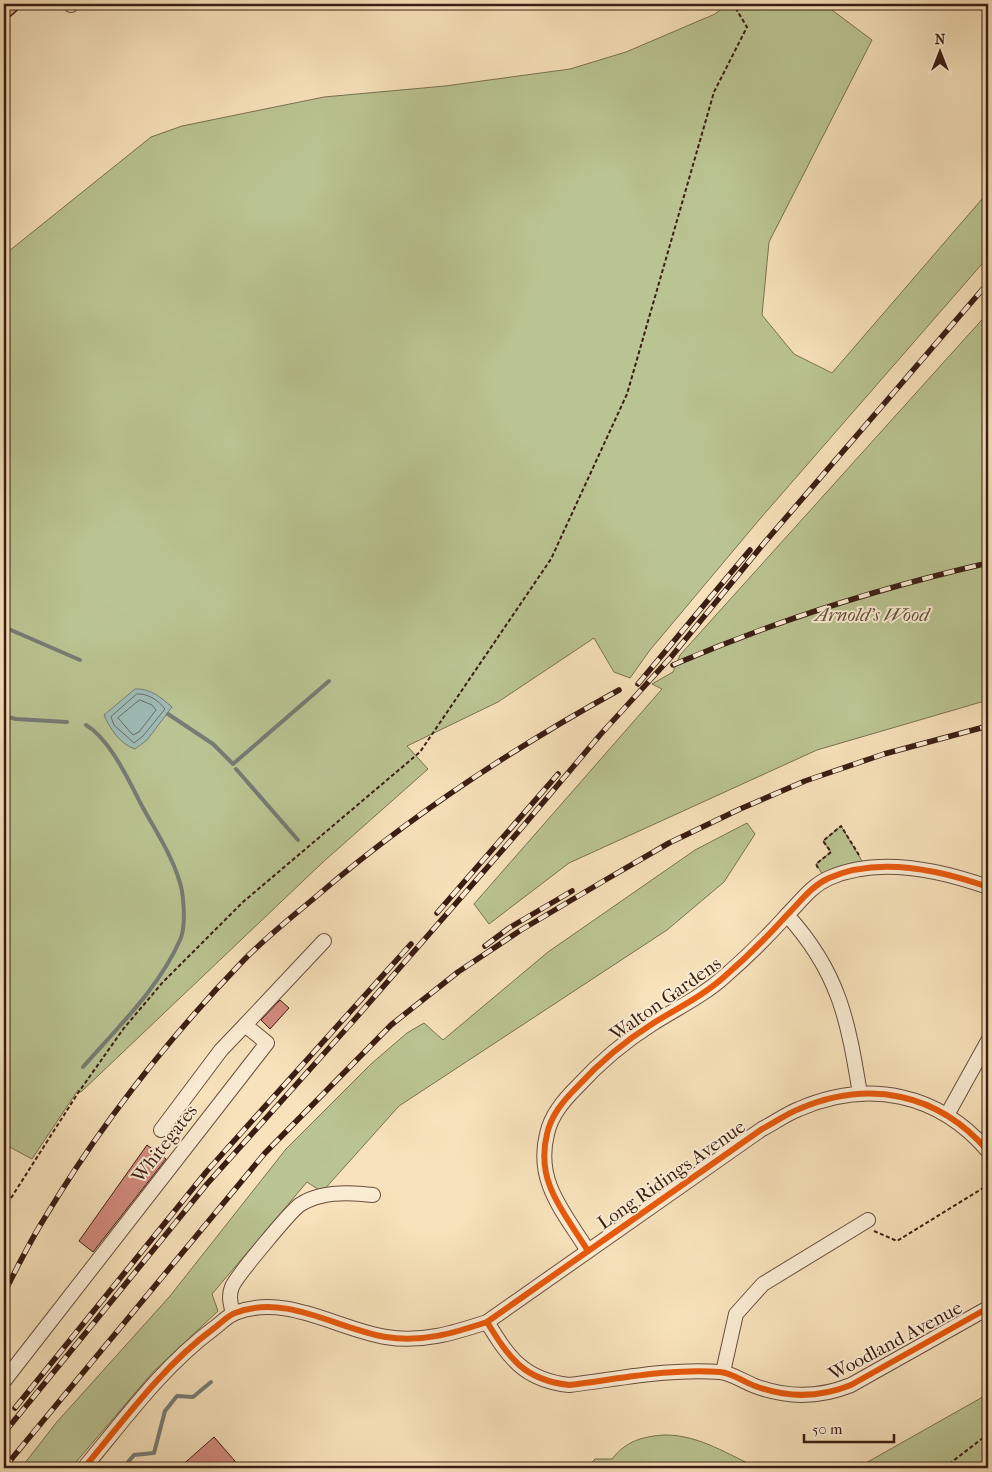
<svg xmlns="http://www.w3.org/2000/svg" width="992" height="1472" viewBox="0 0 992 1472" font-family="'IM FELL French Canon',serif">
<style>
.green{fill:#bac492;stroke:#7a7052}
.water{fill:#9ebcb7;stroke:#767c75}
.lines{fill:none;stroke-linecap:round;stroke-linejoin:round}
.shore{stroke:#6c6c65;stroke-width:1}
.stream{stroke:#767c75;stroke-width:4}
.building{fill:#d48b7f;stroke:#3a1d13}
.minor-casing{stroke:#694e3d;stroke-width:16}
.major-casing{stroke:#3a1d13;stroke-width:19}
.path{stroke:#3a1d13;stroke-width:2;stroke-dasharray:4 2.5;stroke-linecap:butt}
.minor{stroke:#faecd3;stroke-width:14}
.major{stroke:#ecc17e;stroke-width:16}
.rail-casing{stroke:#3a1d13;stroke-width:5.5}
.rail{stroke:#faecd3;stroke-width:4;stroke-dasharray:11;stroke-linecap:butt}
.cycleway-casing{stroke:#faecd3;stroke-width:9}
.cycleway{stroke:#e8590c;stroke-width:6}
.labels{text-anchor:middle;stroke-width:4;stroke-linejoin:round;paint-order:stroke}
.park-label{font-size:19px;font-style:italic;fill:#604f39;stroke:#faecd3}
.street-label{font-size:19px;fill:#3a1d13;stroke:#faecd3}
</style>
<rect width="100%" height="100%" fill="#f7e2bb"/>
<filter id="stains"><feTurbulence type="fractalNoise" baseFrequency=".004" numOctaves="4"/><feColorMatrix values="0 0 0 0 .2 0 0 0 0 .09 0 0 0 0 .02 0 0 0 .5 -.17"/></filter>
<radialGradient id="worn" r=".72"><stop offset=".6" stop-color="#630" stop-opacity="0"/><stop offset="1" stop-color="#630" stop-opacity=".3"/></radialGradient>
<g class="green">
<path d="M 727,4 L 824,4 L 872,40 L 769,242 L 762,315 L 794,354 L 832,373 L 988,192 L 988,257 L 759,520 L 650,650 L 630,678 L 614,672 L 594,638 L 498,702 L 407,746 L 428,769 L 322,863 L 81,1092 L 78,1090 L 32,1159 L 4,1144 L 4,255 L 151,137 L 182,126 L 324,97 L 445,86 L 570,69 L 626,52 L 715,14 Z"/>
<path d="M 988,313 L 988,700 L 817,750 L 569,863 L 489,924 L 474,904 L 662,689 L 652,684 L 673,672 L 680,655 Z"/>
<path d="M 747,823 L 755,834 L 724,882 L 667,930 L 399,1106 L 322,1192 L 307,1182 L 212,1294 L 218,1311 L 152,1373 L 71,1468 L 21,1468 L 56,1423 L 170,1296 L 286,1149 L 371,1064 L 407,1033 L 424,1023 L 443,1040 L 548,952 L 695,850 Z"/>
<path d="M 841,826 L 862,861 L 864,869 L 826,880 L 816,864 L 831,852 L 823,841 Z"/>
<path d="M 988,1394 L 988,1468 L 856,1468 L 857,1468 Z"/>
<path d="M 666,1435 C 699,1435 729,1455 758,1468 L 587,1468 L 595,1459 L 612,1459 C 626,1441 643,1436 666,1435 Z"/>
</g>
<path class="water" d="M 135,689 C 151,688 161,698 172,707 L 147,740 L 135,749 C 120,744 110,729 104,715 Z"/>
<g class="lines">
<g class="shore">
<path d="M 137,694 C 148,693 159,701 165,709 L 143,736 L 134,743 L 114,725 L 111,717 Z"/>
<path d="M 140,700 L 152,705 L 156,710 L 139,732 L 133,735 L 118,718 Z"/>
</g>
<g class="stream">
<path d="M 4,627 L 80,660"/>
<path d="M 168,714 L 213,744 L 233,764 L 329,681"/>
<path d="M 4,716 L 16,719 L 67,722"/>
<path d="M 236,769 L 298,840"/>
<path d="M 83,1067 C 117,1028 159,988 180,940 C 186,927 184,906 182,891 C 176,861 156,832 142,806 C 129,781 110,739 86,725"/>
<path d="M 123,1468 L 134,1455 L 154,1453 L 165,1411 L 177,1396 L 193,1397 L 211,1382"/>
</g>
</g>
<g class="building">
<path d="M 280,1000 L 289,1008 L 270,1029 L 261,1020 Z"/>
<path d="M 147,1145 L 166,1159 L 93,1252 L 79,1241 Z"/>
<path d="M 214,1437 L 241,1468 L 179,1468 Z"/>
</g>
<g class="lines">
<g class="minor-casing">
<g id="minor">
<path d="M 70,4 L 71,5"/>
<path d="M 787,915 C 839,972 848,1020 860,1094"/>
<path d="M 947,1115 L 988,1041"/>
<path d="M 161,1130 L 221,1050 L 245,1025"/>
<path d="M 588,1251 C 564,1212 535,1182 547,1134 C 551,1115 564,1100 577,1087 C 599,1063 625,1041 652,1024 C 677,1008 703,996 725,976 C 747,957 768,936 787,915 C 801,901 811,886 829,878 C 878,856 940,870 988,887"/>
<path d="M 233,1314 C 231,1305 228,1296 232,1287 C 235,1278 292,1209 301,1204 C 321,1191 350,1192 373,1195"/>
<path d="M 487,1322 C 509,1358 524,1380 569,1385 C 619,1379 670,1368 720,1372 C 732,1373 744,1382 755,1386 C 787,1398 819,1398 851,1385 L 988,1308"/>
<path d="M 723,1372 L 736,1314 L 763,1284 L 868,1220"/>
<path d="M 4,1381 L 267,1043 L 245,1025 L 324,941"/>
<path d="M 84,1468 C 124,1420 163,1366 213,1329 C 220,1324 227,1316 235,1313 C 286,1293 337,1329 386,1337 C 421,1343 454,1333 487,1322 L 762,1129 C 774,1123 786,1114 799,1109 C 869,1079 938,1093 988,1151"/>
</g>
</g>
<g class="major-casing">
<path id="major" d="M 4,10 L 11,4"/>
</g>
<g class="path">
<path d="M 818,868 L 816,864 L 831,852 L 823,841 L 841,826 L 859,855"/>
<path d="M 4,1209 L 78,1093 L 124,1028 L 163,982 L 243,902 L 420,752 L 551,559 L 627,394 L 714,92 L 747,27 L 733,4"/>
<path d="M 874,1231 L 897,1241 L 988,1185"/>
<path d="M 944,1468 L 988,1434"/>
</g>
<use href="#minor" class="minor"/>
<use href="#major" class="major"/>
<g class="rail-casing">
<g id="rail">
<path d="M 673,665 C 775,621 879,588 988,563"/>
<path d="M 638,684 L 750,550"/>
<path d="M 437,913 L 558,774"/>
<path d="M 485,946 L 509,928 L 572,891"/>
<path d="M 4,1293 C 17,1268 29,1243 44,1219 C 99,1127 167,1040 242,962 C 265,938 292,917 318,895 C 411,815 512,749 619,690"/>
<path d="M 15,1408 L 207,1171 L 411,944"/>
<path d="M 4,1433 L 207,1184 L 355,1019 L 519,831 L 600,735 L 671,657 L 765,542 L 988,283"/>
<path d="M 4,1468 L 265,1153 L 391,1025 L 458,972 L 521,930 L 607,879 L 669,843 L 740,809 L 805,781 L 884,754 L 988,726"/>
</g>
</g>
<use href="#rail" class="rail"/>
<g class="cycleway-casing">
<g id="cycleway">
<path d="M 588,1251 C 564,1212 535,1182 547,1134 C 551,1115 564,1100 577,1087 C 599,1063 625,1041 652,1024 C 677,1008 703,996 725,976 C 747,957 768,936 787,915 C 801,901 811,886 829,878 C 878,856 940,870 988,887"/>
<path d="M 487,1322 C 509,1358 524,1380 569,1385 C 619,1379 670,1368 720,1372 C 732,1373 744,1382 755,1386 C 787,1398 819,1398 851,1385 L 988,1308"/>
<path d="M 84,1468 C 124,1420 163,1366 213,1329 C 220,1324 227,1316 235,1313 C 286,1293 337,1329 386,1337 C 421,1343 454,1333 487,1322 L 762,1129 C 774,1123 786,1114 799,1109 C 869,1079 938,1093 988,1151"/>
</g>
</g>
<use href="#cycleway" class="cycleway"/>
</g>
<g class="labels">
<g class="park-label">
<text x="872" y="621">Arnold's Wood</text>
</g>
<g class="street-label">
<text transform="translate(665 998) rotate(-35)" y="7">Walton Gardens</text>
<text transform="translate(164 1143) rotate(-52)" y="7">Whitegates</text>
<text transform="translate(671 1174) rotate(-35)" y="7">Long Ridings Avenue</text>
<text transform="translate(895 1340) rotate(-28)" y="7">Woodland Avenue</text>
</g>
</g>
<rect width="992" height="1472" fill="none" stroke="#f7e2bb" stroke-width="20"/>
<rect x="5" y="5" width="982" height="1462" fill="none" stroke="#3a1d13" stroke-width="2.5"/>
<rect x="10" y="10" width="972" height="1452" fill="none" stroke="#3a1d13"/>
<g transform="translate(940 52)" stroke="#faecd3" stroke-width="4" paint-order="stroke">
<path d="M0-4L9 19L0 12L-9 19Z" fill="#3a1d13"/>
<text y="-8" font-size="14" font-weight="bold" text-anchor="middle" fill="#3a1d13">N</text>
</g>
<path d="M804 1434v8h90v-8" fill="none" stroke="#3a1d13" stroke-width="2.5"/>
<text x="812" y="1434" font-size="15" fill="#3a1d13" stroke="#faecd3" stroke-width="4" paint-order="stroke">50 m</text>
<rect width="100%" height="100%" filter="url(#stains)"/>
<rect width="100%" height="100%" fill="url(#worn)"/>
</svg>
